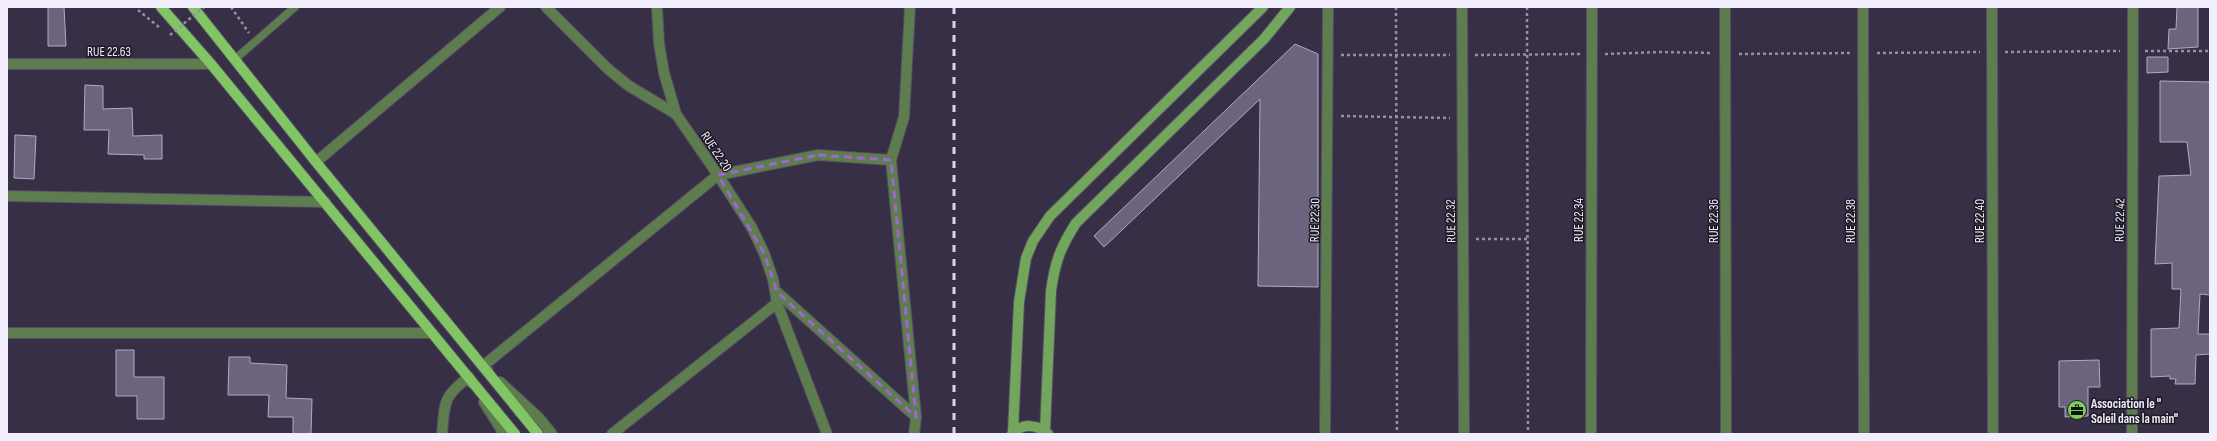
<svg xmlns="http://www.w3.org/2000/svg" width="2217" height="441" viewBox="0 0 2217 441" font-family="'Sofia Sans Condensed',sans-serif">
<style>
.building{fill:#6c647e;stroke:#b2a9c6}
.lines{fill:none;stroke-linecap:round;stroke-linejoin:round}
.lane-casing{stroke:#554e63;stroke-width:9}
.street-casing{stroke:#554e63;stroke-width:12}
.secondary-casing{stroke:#554e63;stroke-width:12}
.primary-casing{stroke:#554e63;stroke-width:12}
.path{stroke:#9690a3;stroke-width:2.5;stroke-dasharray:3 3;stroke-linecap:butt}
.lane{stroke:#5d7d4f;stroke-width:7}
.street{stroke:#5d7d4f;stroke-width:10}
.secondary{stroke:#72a65c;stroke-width:10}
.primary{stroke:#82c564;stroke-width:10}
.rail{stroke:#dad6e6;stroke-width:3;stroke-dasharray:7 7;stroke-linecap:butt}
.path-bridge{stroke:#9690a3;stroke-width:2.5;stroke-dasharray:3 3;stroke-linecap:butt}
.marked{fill:none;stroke:#9f66d2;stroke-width:3;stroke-dasharray:8 5;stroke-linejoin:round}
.labels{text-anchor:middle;stroke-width:3;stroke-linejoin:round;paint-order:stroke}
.street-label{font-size:13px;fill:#f2eefd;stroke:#1d1924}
.poi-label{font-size:13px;font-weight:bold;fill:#f2eefd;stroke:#1d1924;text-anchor:start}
</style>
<rect width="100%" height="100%" fill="#372f46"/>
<g class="building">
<path d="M 48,7 L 64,7 L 66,46 L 48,46 Z"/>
<path d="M 2177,7 L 2198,7 L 2198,47 L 2168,49 L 2169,29 L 2176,29 Z"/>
<path d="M 1295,44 L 1318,54 L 1318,287 L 1258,286 L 1260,99 L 1104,247 L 1094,236 Z"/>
<path d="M 2147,57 L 2168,57 L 2168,72 L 2147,73 Z"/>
<path d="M 2160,81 L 2210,82 L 2210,295 L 2200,294 L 2198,334 L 2210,334 L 2210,354 L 2196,355 L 2195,384 L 2175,384 L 2176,379 L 2170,379 L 2170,376 L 2151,377 L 2151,329 L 2179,328 L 2181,289 L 2172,289 L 2172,263 L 2155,264 L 2159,176 L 2191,175 L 2187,142 L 2160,142 Z"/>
<path d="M 85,85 L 103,86 L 103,109 L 132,108 L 133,136 L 162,135 L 162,159 L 144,159 L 144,155 L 108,154 L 109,130 L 84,130 Z"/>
<path d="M 15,135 L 36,136 L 34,179 L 14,178 Z"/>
<path d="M 116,350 L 134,350 L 134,377 L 164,377 L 164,419 L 137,419 L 137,396 L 116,396 Z"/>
<path d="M 229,357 L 250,357 L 250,363 L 287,365 L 286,398 L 312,399 L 311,434 L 293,434 L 293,417 L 268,417 L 269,395 L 228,395 Z"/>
<path d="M 2099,360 L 2100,387 L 2088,387 L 2088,416 L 2065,417 L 2065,407 L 2059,407 L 2059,361 Z"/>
</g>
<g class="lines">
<g class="lane-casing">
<path id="lane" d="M 234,60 L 295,7"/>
</g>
<g class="street-casing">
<g id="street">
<path d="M 546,7 L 608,69 L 629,86 L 676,114"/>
<path d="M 657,7 L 659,43 L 664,73 L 676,114 L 718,175 L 752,228 L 764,253 L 773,279 L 777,303 L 827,434"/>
<path d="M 1462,7 L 1464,434"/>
<path d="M 1725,7 L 1726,434"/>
<path d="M 1863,7 L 1864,434"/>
<path d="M 1992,7 L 1993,434"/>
<path d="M 7,64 L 211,64"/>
<path d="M 891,160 L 916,417"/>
<path d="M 316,162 L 500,7"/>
<path d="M 7,196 L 325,202"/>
<path d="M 777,292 L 916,417 L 914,434"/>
<path d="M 7,333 L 432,333"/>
<path d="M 488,371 L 483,366 L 718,175 L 818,155 L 891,160 L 904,117 L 910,7"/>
<path d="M 500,382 L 539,418 L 552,434"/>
<path d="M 484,402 L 504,434"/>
<path d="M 442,434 C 445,403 442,397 469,377 L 472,383"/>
<path d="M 612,434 L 777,303"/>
<path d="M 1325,434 L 1328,7"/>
<path d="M 1591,434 L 1592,7"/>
<path d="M 2132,434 L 2133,7"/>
</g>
</g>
<g class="secondary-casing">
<g id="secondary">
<path d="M 1045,431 L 1051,291 C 1055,262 1060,248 1076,223 L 1264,39 L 1290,7"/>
<path d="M 1013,432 L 1019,302 L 1026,258 L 1033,241 L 1050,216 L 1263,7"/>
<path d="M 1012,434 C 1022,423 1038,424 1048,434"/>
</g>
</g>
<g class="primary-casing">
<g id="primary">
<path d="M 161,7 L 211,64 L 515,434"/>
<path d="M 193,7 L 316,162 L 538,434"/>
</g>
</g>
<g class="path">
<path d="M 231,7 L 249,33"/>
<path d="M 1396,7 L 1397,434"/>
<path d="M 1527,7 L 1528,434"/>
<path d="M 138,10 L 160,28"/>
<path d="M 2145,51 L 2210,51"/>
<path d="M 2005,52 L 2120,51"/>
<path d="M 1877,53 L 1980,52"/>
<path d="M 1605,54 L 1660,52 L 1712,53"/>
<path d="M 1739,54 L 1850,53"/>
<path d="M 1341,55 L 1450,55"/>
<path d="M 1475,55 L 1580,54"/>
<path d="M 1341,116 L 1450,118"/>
<path d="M 1476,239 L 1527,239"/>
</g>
<use href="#lane" class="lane"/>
<use href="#street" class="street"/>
<use href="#secondary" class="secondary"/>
<use href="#primary" class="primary"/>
<path class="rail" d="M 954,434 L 954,7"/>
<path class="path-bridge" d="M 170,35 L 204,7"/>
</g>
<path class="marked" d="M 818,155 L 891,160 L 916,417 L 777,292 L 764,253 L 718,175 Z"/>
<defs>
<g id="office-disc" transform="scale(1)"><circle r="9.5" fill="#7cd154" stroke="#1d1924"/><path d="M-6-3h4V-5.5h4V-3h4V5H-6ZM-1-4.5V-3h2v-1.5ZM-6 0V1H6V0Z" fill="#111"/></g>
</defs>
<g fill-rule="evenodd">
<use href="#office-disc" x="2077" y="410"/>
</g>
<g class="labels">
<g class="street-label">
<text x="109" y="56">RUE 22.63</text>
<text transform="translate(717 151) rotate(56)" y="5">RUE 22.20</text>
<text transform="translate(1314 220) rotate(-89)" y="5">RUE 22.30</text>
<text transform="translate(1578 220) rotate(-90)" y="5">RUE 22.34</text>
<text transform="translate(2119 220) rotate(-89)" y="5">RUE 22.42</text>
<text transform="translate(1450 221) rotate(-91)" y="5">RUE 22.32</text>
<text transform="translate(1713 221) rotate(-90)" y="5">RUE 22.36</text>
<text transform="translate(1850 221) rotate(-90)" y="5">RUE 22.38</text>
<text transform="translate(1979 221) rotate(-90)" y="5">RUE 22.40</text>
</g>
<g class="poi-label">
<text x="2091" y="408">Association le "<tspan x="2091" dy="15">Soleil dans la main"</tspan></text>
</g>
</g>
<rect width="2217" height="441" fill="none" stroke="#f2eefd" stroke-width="16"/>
</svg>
